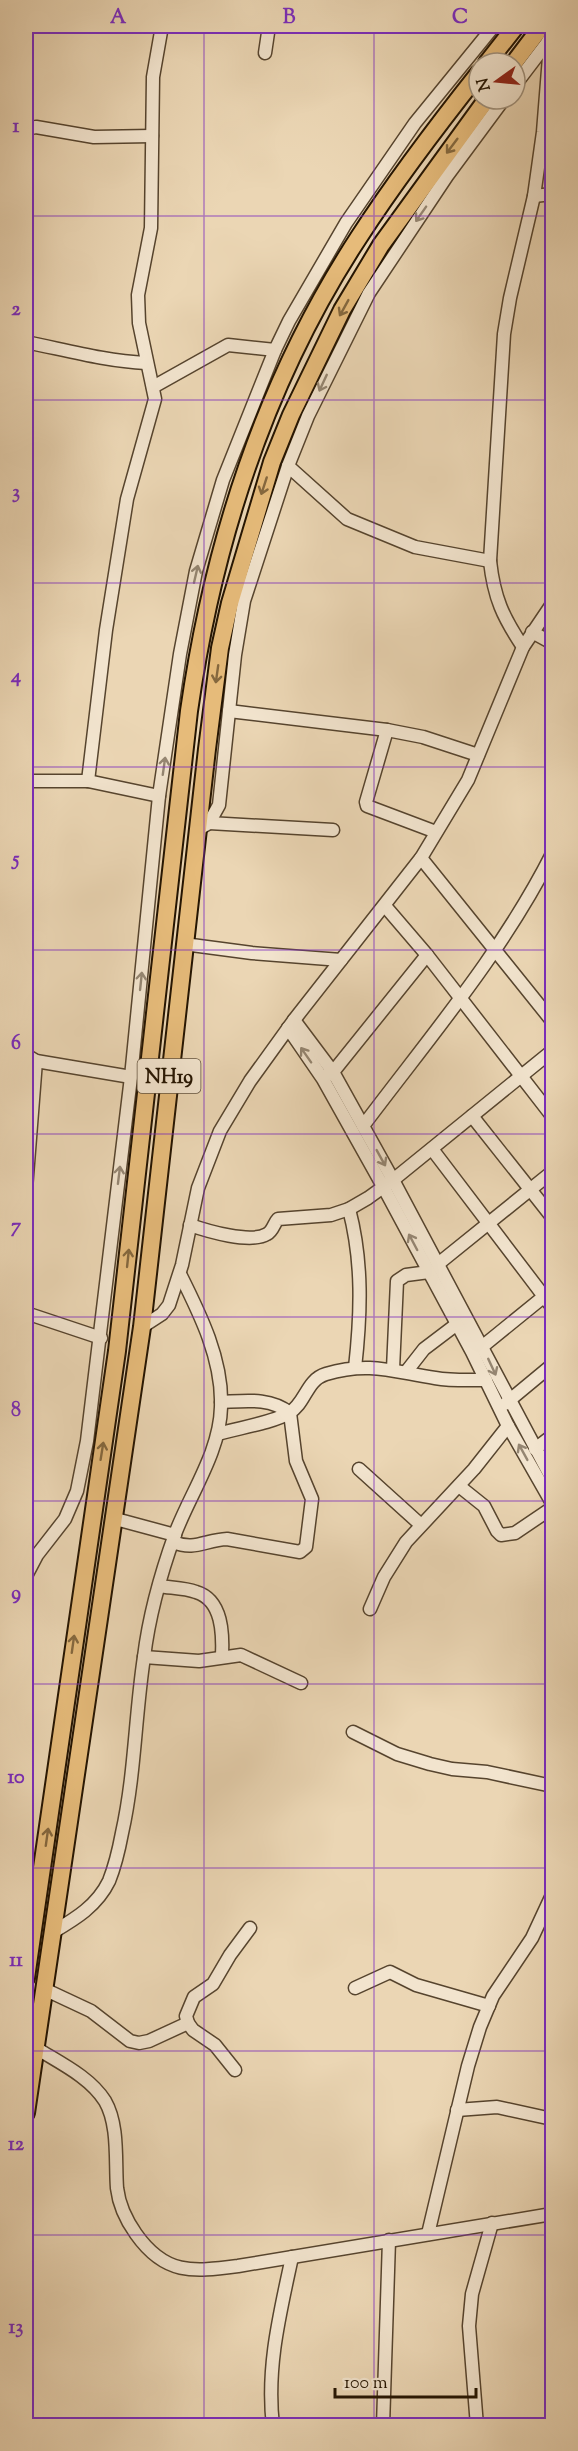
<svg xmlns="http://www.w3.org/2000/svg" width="578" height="2451" viewBox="0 0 578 2451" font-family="'Sorts Mill Goudy',serif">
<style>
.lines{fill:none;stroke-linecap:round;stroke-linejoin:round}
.minor-casing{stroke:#56442e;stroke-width:15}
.highway-casing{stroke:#241401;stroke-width:20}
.minor{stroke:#f2e4ce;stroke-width:12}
.highway{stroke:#e6bb7a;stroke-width:16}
.oneway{stroke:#85683e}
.oneway2{stroke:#958672}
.grid{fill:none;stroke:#7b2cbf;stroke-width:1.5;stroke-opacity:0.55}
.labels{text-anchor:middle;stroke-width:6;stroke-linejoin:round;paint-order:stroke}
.shield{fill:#f2e4ce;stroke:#62523e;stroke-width:1.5}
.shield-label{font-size:20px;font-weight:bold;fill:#241401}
.neatline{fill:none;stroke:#7b2cbf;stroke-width:2}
.grid-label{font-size:20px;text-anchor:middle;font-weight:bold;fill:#7b2cbf}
</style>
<rect width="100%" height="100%" fill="#ebd6b4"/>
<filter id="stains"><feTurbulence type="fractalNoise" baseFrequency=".00333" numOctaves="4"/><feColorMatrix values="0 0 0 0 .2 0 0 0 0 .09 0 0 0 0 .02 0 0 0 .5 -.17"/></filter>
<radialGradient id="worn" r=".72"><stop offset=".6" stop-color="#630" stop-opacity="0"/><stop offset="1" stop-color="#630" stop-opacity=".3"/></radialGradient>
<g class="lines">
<g class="minor-casing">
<g id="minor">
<path d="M 265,53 L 269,26"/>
<path d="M 515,85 L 550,39"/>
<path d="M 26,129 L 36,127 L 94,137 L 152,136"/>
<path d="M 534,196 L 552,194"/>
<path d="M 26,342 C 66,350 105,361 146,363"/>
<path d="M 153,387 L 228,345 L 275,350"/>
<path d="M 288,466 L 347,519 L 415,547 L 490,561"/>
<path d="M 532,632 L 552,643"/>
<path d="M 523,647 C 503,617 494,598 490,561 L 504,334 L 510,298 L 534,196 L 543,132 L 549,57 L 548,41"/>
<path d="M 229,711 L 387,730 L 423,737 L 478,755"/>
<path d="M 387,730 L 366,802 L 367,806 L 436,832"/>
<path d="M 26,781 L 88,781 L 159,796"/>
<path d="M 88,781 L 106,630 L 127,499 L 155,399 L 139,323 L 138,295 L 151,228 L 153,77 L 162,26"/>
<path d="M 209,823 L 333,830"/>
<path d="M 197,830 L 209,823 L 219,805 L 235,655 L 244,601 L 288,466 L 308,416 L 369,293 L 447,176 L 504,99"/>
<path d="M 421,858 L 552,1021"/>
<path d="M 385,906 L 427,955 L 552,1116"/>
<path d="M 184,944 L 252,953 L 341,960"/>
<path d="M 294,1020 L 333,1072 L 393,1180 L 552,1479"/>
<path d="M 288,1028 L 323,1079 L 384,1188 L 472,1352 L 508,1426 L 552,1503"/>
<path d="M 26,1055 L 36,1061 L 131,1077"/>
<path d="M 326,1076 L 333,1072 L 427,955"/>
<path d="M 472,1116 L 552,1217"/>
<path d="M 363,1126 C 429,1038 502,953 552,854"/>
<path d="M 432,1149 L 552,1307"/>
<path d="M 26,1189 L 36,1061"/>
<path d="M 349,1209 C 363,1262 361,1314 355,1368"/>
<path d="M 190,1225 C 207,1231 251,1244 267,1234 C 273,1231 274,1223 278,1219 L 331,1215 L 349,1209 L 368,1198 L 393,1180 L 552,1051"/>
<path d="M 438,1264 L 552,1172"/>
<path d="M 26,1313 L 101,1338"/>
<path d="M 142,1327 L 162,1314 L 169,1305 L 182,1265 L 198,1188 L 220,1131 L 250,1081 L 294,1020 L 421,858 L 468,780 L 523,647 L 552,604"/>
<path d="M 483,1346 L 552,1290"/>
<path d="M 393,1369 L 397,1281 L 406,1275 L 429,1272"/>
<path d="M 406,1372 L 424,1349 L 457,1324"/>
<path d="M 505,1404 L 552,1365"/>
<path d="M 218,1434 C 238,1428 272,1423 289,1413 C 306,1403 306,1380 326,1374 C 369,1361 394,1372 435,1378 C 452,1381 469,1380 486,1380"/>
<path d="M 535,1449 L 552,1436"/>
<path d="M 359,1469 L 421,1525"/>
<path d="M 459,1486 L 484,1506 L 497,1531 L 501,1535 L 515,1533 L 552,1508"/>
<path d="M 112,1518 L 175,1535"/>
<path d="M 173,1542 C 195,1551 205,1540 227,1539 L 300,1552 L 306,1547 L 312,1499 L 296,1461 L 290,1413 C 270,1397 245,1401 221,1402"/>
<path d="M 26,1576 L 37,1555 L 65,1519 L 77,1491 L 87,1441 L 131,1077 L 159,796 L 180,654 L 196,571 L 223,480 L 275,350 L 289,321 L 346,223 L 415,123 L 494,26"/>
<path d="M 159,1586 C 171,1588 185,1588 196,1592 C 223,1600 223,1635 222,1657"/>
<path d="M 370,1609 L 384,1577 L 406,1542 L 474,1469 L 508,1426"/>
<path d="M 144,1657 L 199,1661 L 241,1655 L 301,1683"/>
<path d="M 353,1732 L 397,1754 L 430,1764 L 452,1769 L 487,1772 L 552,1786"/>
<path d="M 53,1932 C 75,1919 97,1906 109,1881 C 115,1866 119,1849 122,1833 C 135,1775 135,1716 144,1657 C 149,1616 161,1573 175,1534 C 191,1492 220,1452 221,1407 C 223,1360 200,1314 180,1274"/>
<path d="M 355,1988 L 390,1972 L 416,1985 L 489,2006"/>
<path d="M 44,1989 L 91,2011 L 130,2041 L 139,2043 L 149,2041 L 188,2023"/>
<path d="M 36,2048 C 60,2063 90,2077 105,2101 C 119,2125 115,2161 117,2188 C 119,2205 126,2220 136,2234 C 165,2275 192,2272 238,2266 L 552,2214"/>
<path d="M 235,2070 L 215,2045 L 193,2030 L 188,2023 L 186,2016 L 194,1997 L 213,1984 L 230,1955 L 250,1928"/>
<path d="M 457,2110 L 497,2107 L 552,2119"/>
<path d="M 428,2234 L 468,2066 L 480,2027 L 493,1996 L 532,1938 L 552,1895"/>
<path d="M 273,2426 C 266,2368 280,2313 292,2257"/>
<path d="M 383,2426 L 389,2240"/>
<path d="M 477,2426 L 469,2326 L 472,2294 L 492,2223"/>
</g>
</g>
<g class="highway-casing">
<g id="highway">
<path d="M 487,63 L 516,26"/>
<path d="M 514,63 L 542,26"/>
<path d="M 26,1978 L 117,1351 L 189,711 C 213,544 266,379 359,237 C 396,180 437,126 479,73"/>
<path d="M 26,2113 L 142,1327 L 207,749 L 220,648 L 230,603 L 272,462 L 291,415 L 342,310 L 381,245 L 487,99"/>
</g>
</g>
<use href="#minor" class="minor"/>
<use href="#highway" class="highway"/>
</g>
<defs><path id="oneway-shaft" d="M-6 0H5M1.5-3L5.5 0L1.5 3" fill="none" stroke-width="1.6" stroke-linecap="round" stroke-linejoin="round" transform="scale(1.5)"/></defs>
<g class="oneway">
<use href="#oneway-shaft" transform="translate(452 146) rotate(127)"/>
<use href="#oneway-shaft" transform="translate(344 308) rotate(119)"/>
<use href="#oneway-shaft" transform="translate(264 486) rotate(108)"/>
<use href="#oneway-shaft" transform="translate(217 674) rotate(98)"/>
<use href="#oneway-shaft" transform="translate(128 1258) rotate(-84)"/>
<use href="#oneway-shaft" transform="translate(102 1451) rotate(-81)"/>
<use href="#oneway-shaft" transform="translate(73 1644) rotate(-82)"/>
<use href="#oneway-shaft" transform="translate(47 1837) rotate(-82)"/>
</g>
<g class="oneway2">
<use href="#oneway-shaft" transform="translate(421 214) rotate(125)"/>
<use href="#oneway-shaft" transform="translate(323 383) rotate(115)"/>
<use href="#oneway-shaft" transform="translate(196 574) rotate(-77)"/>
<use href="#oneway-shaft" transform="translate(164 766) rotate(-82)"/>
<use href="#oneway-shaft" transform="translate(141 981) rotate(-84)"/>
<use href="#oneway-shaft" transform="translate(306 1055) rotate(-125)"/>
<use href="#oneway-shaft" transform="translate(381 1158) rotate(61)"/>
<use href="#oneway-shaft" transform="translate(119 1175) rotate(-83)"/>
<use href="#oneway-shaft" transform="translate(413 1242) rotate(-118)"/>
<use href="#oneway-shaft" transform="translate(492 1367) rotate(65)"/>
<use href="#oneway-shaft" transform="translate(523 1452) rotate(-119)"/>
</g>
<path class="grid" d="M 204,26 L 204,2426M 374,26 L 374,2426M 26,216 L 552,216M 26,400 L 552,400M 26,583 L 552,583M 26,767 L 552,767M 26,950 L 552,950M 26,1134 L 552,1134M 26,1317 L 552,1317M 26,1501 L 552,1501M 26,1684 L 552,1684M 26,1868 L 552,1868M 26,2051 L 552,2051M 26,2235 L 552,2235"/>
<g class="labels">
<rect class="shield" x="137.5" y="1059" width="63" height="34" rx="4.5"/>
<g class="shield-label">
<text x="169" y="1083">NH19</text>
</g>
</g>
<rect width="578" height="2451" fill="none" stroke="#ebd6b4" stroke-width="66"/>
<g transform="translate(497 81) rotate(255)"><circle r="28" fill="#f2e4ce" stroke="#a0917c" stroke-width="1.5"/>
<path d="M0-4.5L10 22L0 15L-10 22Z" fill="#8f2418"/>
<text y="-9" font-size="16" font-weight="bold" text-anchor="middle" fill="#241401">N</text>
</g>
<path d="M335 2388v9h141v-9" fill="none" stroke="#241401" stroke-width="3"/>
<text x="344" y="2388" font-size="18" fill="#241401" stroke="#f2e4ce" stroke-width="4.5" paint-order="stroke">100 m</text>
<rect x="33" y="33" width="512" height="2385" class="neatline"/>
<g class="grid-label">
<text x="118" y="23">A</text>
<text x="289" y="23">B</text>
<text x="460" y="23">C</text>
<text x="16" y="132">1</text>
<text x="16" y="315">2</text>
<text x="16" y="498">3</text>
<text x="16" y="682">4</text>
<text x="16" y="865">5</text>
<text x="16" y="1049">6</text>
<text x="16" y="1232">7</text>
<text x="16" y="1416">8</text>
<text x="16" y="1599">9</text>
<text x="16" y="1783">10</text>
<text x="16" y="1966">11</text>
<text x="16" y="2150">12</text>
<text x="16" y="2333">13</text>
</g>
<rect width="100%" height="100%" filter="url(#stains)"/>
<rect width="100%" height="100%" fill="url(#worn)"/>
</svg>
